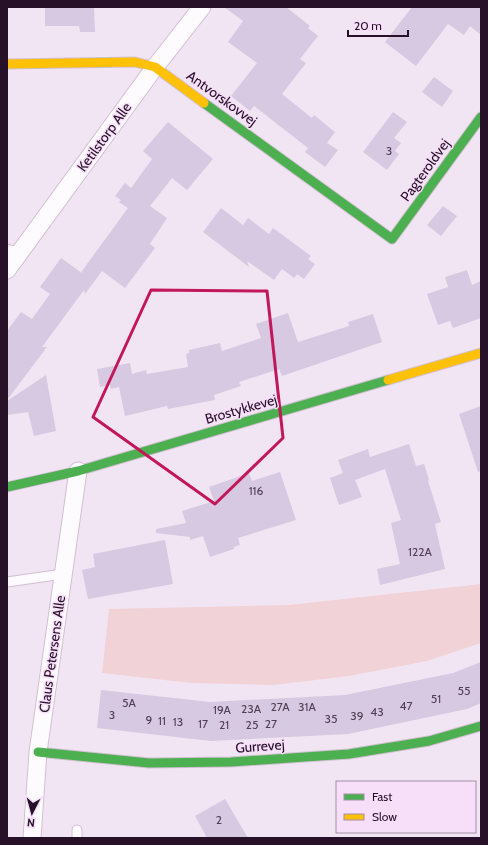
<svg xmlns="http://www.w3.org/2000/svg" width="488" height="845" viewBox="0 0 488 845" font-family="Cabin,sans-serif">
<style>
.green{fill:#f1d2d6}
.building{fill:#d6c9e1}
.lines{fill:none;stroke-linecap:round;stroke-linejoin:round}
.lane-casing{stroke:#d1bfd2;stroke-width:11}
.street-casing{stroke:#d1bfd2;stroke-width:19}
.fast-casing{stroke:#d1bfd2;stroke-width:11}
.slow-casing{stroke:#d1bfd2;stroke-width:11}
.lane{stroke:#fdfbfd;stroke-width:9}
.street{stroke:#fdfbfd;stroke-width:17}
.fast{stroke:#4caf50;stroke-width:9}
.slow{stroke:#ffc107;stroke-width:9}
.marked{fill:none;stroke:#c2185b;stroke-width:3;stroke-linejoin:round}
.labels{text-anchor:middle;stroke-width:3;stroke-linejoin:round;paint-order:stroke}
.number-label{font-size:12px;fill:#523f56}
.street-label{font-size:14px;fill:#261128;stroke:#f7dff9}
</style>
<rect width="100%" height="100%" fill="#f2e5f3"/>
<path class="green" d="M 481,584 L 481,643 L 427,661 L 349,676 L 274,685 L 191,683 L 102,673 L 109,609 L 289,605 Z"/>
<g class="building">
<path d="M 45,7 L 94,7 L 95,32 L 80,32 L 79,26 L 45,26 Z"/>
<path d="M 224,7 L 286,7 L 310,26 L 308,28 L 318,36 L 300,59 L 306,63 L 282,94 L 312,118 L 314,115 L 335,132 L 327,143 L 338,150 L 325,167 L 305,152 L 308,148 L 254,106 L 250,111 L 231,96 L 257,63 L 228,42 L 243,21 Z"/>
<path d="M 412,7 L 481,7 L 481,35 L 470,26 L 464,35 L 448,24 L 416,66 L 385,42 Z"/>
<path d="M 434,77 L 453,91 L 442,107 L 422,92 Z"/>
<path d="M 393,112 L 407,122 L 394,138 L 401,143 L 395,151 L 399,154 L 387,170 L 363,152 Z"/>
<path d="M 168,122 L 213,159 L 187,190 L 172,178 L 150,206 L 167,218 L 150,244 L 155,248 L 125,288 L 102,271 L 85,294 L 84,290 L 42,347 L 47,347 L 7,400 L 7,331 L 21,312 L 32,319 L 50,294 L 40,287 L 61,258 L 82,273 L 82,271 L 128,208 L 119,202 L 121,200 L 115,196 L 125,183 L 131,188 L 152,159 L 143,151 Z"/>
<path d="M 443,206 L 457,216 L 441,236 L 427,225 Z"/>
<path d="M 221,208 L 243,225 L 248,218 L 269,234 L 273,228 L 311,256 L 308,259 L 315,264 L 304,279 L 297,274 L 294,278 L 282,269 L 274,280 L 247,261 L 249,267 L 203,232 Z"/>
<path d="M 467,270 L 472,285 L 481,281 L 481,318 L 453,328 L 450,321 L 438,325 L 427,294 L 448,287 L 445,277 Z"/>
<path d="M 288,313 L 298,342 L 349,326 L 348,322 L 373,314 L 382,342 L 282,376 L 279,369 L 239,382 L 241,386 L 214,395 L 215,400 L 168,409 L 167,406 L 125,416 L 119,387 L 111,389 L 110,385 L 100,387 L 97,369 L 130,363 L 132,374 L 146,370 L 147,374 L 188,367 L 186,354 L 189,353 L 189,350 L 220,343 L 222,351 L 261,338 L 256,324 Z"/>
<path d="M 46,375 L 56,431 L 34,436 L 28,412 L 7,415 L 7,401 Z"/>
<path d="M 481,406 L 481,471 L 478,472 L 459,414 Z"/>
<path d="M 409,444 L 416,466 L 424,464 L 429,480 L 428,481 L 441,522 L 435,524 L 445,569 L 380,585 L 377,569 L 400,564 L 391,523 L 401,520 L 385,469 L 355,480 L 362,497 L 339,505 L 330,478 L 343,473 L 338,460 L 368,449 L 370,457 Z"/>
<path d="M 280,472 L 296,520 L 238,538 L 240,545 L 234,547 L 234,549 L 210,557 L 203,536 L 190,540 L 190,537 L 156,533 L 156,529 L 186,523 L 182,511 L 214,501 L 209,487 L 249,473 L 252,481 Z"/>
<path d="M 165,540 L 173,584 L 88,599 L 82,570 L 95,567 L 93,554 Z"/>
<path d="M 481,662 L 481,703 L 467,709 L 348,734 L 211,741 L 97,728 L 101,690 L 210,702 L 345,695 L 453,673 Z"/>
<path d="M 225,799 L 248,838 L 207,838 L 195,816 Z"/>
</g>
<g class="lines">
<g class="lane-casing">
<g id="lane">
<path d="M 7,249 L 19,253"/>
<path d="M 7,582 L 63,574"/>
<path d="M 77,830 L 77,838"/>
</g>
</g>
<g class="street-casing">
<g id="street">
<path d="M 7,270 L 155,67 L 202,7"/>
<path d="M 32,838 L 38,752 L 78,471"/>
</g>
</g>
<g class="fast-casing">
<g id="fast">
<path d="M 204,103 L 392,239 L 481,117"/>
<path d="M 7,487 L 78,471 L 388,380"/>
<path d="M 38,752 L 149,763 L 231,762 L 349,754 L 429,741 L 481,726"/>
</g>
</g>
<g class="slow-casing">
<g id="slow">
<path d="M 7,64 L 135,62 L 155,67 L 204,103"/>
<path d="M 388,380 L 481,353"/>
</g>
</g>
<use href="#lane" class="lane"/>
<use href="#street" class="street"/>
<use href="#fast" class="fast"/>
<use href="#slow" class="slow"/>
</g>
<path class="marked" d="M 151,290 L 267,291 L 283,438 L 215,504 L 93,417 Z"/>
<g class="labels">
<g class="number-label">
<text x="389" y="155">3</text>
<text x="256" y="495">116</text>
<text x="420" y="556">122A</text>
<text x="464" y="695">55</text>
<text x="436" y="703">51</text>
<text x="129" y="707">5A</text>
<text x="406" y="710">47</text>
<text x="280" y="711">27A</text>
<text x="307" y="711">31A</text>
<text x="251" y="713">23A</text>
<text x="222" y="714">19A</text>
<text x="377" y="716">43</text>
<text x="112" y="719">3</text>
<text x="357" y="720">39</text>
<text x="331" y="723">35</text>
<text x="149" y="724">9</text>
<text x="162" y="725">11</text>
<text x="178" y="726">13</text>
<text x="203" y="728">17</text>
<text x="271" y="728">27</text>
<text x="224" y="729">21</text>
<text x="252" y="729">25</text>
<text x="219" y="824">2</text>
</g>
<g class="street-label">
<text transform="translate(222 98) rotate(36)" y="5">Antvorskovvej</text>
<text transform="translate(104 137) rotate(-54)" y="5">Ketilstorp Alle</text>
<text transform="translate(425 170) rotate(-54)" y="5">Pagteroldvej</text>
<text transform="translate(241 409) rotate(-16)" y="5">Brostykkevej</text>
<text transform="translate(52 654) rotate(-82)" y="5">Claus Petersens Alle</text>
<text transform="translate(260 746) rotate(-4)" y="5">Gurrevej</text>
</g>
</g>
<rect width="488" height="845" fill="none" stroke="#261128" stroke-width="16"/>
<rect x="336" y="781" width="140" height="52" fill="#f7dff9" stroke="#a38da5"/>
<rect x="344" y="794" width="20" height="6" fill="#4caf50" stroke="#a38da5"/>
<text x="372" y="801" font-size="12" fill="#261128">Fast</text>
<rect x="344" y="814" width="20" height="6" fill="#ffc107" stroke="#a38da5"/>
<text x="372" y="821" font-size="12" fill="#261128">Slow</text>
<g transform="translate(32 813) rotate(186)" stroke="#f7dff9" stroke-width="3" paint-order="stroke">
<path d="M0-3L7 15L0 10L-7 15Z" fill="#261128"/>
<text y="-6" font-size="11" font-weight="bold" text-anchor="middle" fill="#261128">N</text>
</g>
<path d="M348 30v6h60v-6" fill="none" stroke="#261128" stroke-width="2"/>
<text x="354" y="30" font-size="12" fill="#261128" stroke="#f7dff9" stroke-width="3" paint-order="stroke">20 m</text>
</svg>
